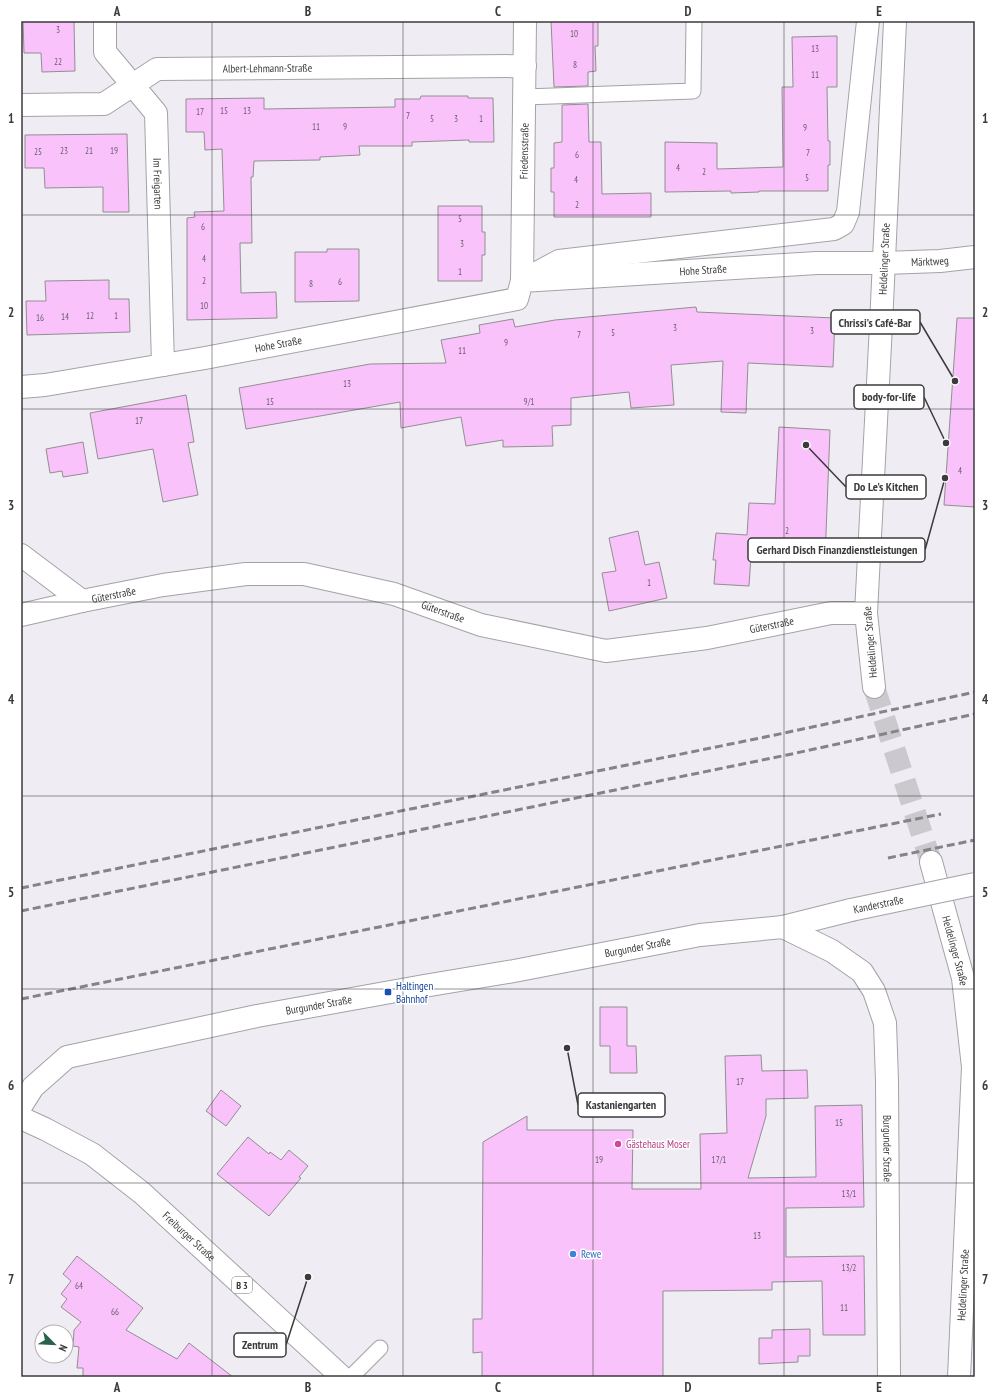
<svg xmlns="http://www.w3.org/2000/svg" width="996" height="1398" viewBox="0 0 996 1398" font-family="'PT Sans Narrow',sans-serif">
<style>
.building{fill:#f9c2fa;stroke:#928e92}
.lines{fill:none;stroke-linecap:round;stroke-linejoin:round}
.tertiary-tunnel{stroke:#cbc9ce;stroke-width:22;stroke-dasharray:22 11;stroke-linecap:butt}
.service-casing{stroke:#a4a2a7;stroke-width:17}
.minor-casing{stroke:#a4a2a7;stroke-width:24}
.tertiary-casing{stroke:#a4a2a7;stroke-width:24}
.primary-casing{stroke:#a4a2a7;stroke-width:24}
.service{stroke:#fff;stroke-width:15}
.minor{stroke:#fff;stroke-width:22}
.tertiary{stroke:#fff;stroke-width:22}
.primary{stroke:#fff;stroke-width:22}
.rail{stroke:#848386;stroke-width:3;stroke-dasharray:8 4;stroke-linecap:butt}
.minor-bridge-casing{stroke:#a4a2a7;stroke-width:24;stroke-linecap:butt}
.minor-bridge{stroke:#fff;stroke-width:22}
.grid{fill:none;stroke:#3b3a3c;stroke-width:1;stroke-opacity:0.55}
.transit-dot{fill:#1a4fb4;stroke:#fff;stroke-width:1.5}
.hotel-dot{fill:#d1479c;stroke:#fff;stroke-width:1.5}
.shop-dot{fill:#3f7fe0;stroke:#fff;stroke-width:1.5}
.labels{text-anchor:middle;stroke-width:3;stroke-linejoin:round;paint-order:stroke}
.number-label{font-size:9px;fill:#6a5c6c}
.shield{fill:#fff;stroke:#767576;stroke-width:1}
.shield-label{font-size:10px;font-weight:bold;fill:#3b3a3c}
.street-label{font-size:11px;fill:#3b3a3c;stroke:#fff}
.transit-label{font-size:11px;fill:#164399;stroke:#fff;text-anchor:start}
.hotel-label{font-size:11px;fill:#b23c85;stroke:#fff;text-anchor:start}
.shop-label{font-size:11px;fill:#366cbe;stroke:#fff;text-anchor:start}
.leader{fill:none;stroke:#3b3a3c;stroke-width:1.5}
.callout-dot{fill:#3b3a3c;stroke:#fff;stroke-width:1.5}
.callout{fill:#fff;stroke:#3b3a3c;stroke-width:1.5}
.callout-label{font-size:12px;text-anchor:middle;font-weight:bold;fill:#3b3a3c}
.neatline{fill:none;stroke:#3b3a3c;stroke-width:1.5}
.grid-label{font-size:13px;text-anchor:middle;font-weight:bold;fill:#3b3a3c}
</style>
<rect width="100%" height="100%" fill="#efedf3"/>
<g class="building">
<path d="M 23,21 L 74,21 L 75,71 L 42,72 L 41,53 L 24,53 Z"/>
<path d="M 551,21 L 598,21 L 598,46 L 595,46 L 596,71 L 588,72 L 588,86 L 554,87 Z"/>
<path d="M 837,36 L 837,87 L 827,87 L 828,141 L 830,141 L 830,165 L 828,165 L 828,191 L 759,191 L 759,192 L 731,193 L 731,191 L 665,192 L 665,142 L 717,143 L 717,169 L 783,167 L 782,87 L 793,87 L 792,37 Z"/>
<path d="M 421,96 L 468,96 L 468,98 L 493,98 L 494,142 L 469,142 L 469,140 L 412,142 L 412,146 L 359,146 L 360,155 L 320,157 L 320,160 L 254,161 L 253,177 L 251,177 L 252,243 L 240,243 L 241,293 L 276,292 L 277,318 L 187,320 L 187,218 L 195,217 L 194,212 L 224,211 L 222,149 L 205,150 L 204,132 L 186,132 L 186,99 L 264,98 L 264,109 L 327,108 L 395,107 L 395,99 L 420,99 Z"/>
<path d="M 588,104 L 589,142 L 601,142 L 602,194 L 651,193 L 651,217 L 554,217 L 554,192 L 551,192 L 551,168 L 554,168 L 554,143 L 562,142 L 562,105 Z"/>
<path d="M 127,134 L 129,212 L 103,212 L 103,187 L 45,188 L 44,168 L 25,168 L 25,135 Z"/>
<path d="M 438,206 L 482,206 L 482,232 L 485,232 L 485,255 L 482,255 L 482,281 L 438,281 Z"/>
<path d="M 327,249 L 359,249 L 359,301 L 295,302 L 295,252 L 327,252 Z"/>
<path d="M 109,280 L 109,299 L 129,299 L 130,332 L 27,335 L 26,301 L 46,301 L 45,281 Z"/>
<path d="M 696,307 L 697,312 L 835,318 L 833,367 L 748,363 L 746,413 L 721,412 L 723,361 L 671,365 L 674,405 L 631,408 L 629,392 L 571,398 L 571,425 L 552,426 L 553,446 L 503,447 L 503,440 L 466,446 L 461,417 L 401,428 L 400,402 L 246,429 L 239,388 L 370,364 L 446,363 L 441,340 L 480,333 L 479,325 L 513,319 L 515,327 L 555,320 Z"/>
<path d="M 957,318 L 975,318 L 975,507 L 944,505 Z"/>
<path d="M 186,395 L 194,442 L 188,443 L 198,495 L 163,502 L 153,449 L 98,459 L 90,413 Z"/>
<path d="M 779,427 L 830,430 L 825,560 L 751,556 L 749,586 L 714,584 L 716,560 L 713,560 L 716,533 L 747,535 L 749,503 L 775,504 Z"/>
<path d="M 83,442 L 88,473 L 63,477 L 62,471 L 50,473 L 46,449 Z"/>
<path d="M 638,531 L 645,565 L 659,562 L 667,598 L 609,611 L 602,573 L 616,571 L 609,538 Z"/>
<path d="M 600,1007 L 627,1007 L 627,1046 L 636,1046 L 637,1073 L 610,1073 L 610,1046 L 600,1046 Z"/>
<path d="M 761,1055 L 762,1071 L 807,1070 L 808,1098 L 766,1099 L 766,1116 L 748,1178 L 816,1177 L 815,1106 L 862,1105 L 864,1207 L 786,1208 L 786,1257 L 864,1256 L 865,1335 L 823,1335 L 822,1281 L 772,1282 L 772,1290 L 663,1291 L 663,1377 L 482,1377 L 482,1352 L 473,1353 L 473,1319 L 482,1319 L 483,1142 L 527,1116 L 527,1130 L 633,1130 L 632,1189 L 701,1189 L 700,1134 L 727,1133 L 725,1056 Z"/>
<path d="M 221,1090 L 241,1106 L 226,1126 L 206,1111 Z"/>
<path d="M 248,1137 L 269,1154 L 270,1152 L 281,1160 L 289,1150 L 308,1166 L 299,1177 L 301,1178 L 269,1216 L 217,1174 Z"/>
<path d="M 77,1256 L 143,1308 L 126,1330 L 177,1359 L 189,1343 L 233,1377 L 83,1377 L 83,1368 L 77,1368 L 79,1347 L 73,1346 L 74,1330 L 81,1322 L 61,1307 L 67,1299 L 61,1294 L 71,1281 L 63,1274 Z"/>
<path d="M 810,1329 L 810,1356 L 798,1356 L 798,1362 L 759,1364 L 759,1338 L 772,1338 L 772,1330 Z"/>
</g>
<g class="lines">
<path class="tertiary-tunnel" d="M 874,687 L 931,862"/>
<g class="service-casing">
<g id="service">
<path d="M 525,97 L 693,91 L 694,21"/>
<path d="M 351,1377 L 380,1348"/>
</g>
</g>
<g class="minor-casing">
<g id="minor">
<path id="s1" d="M 105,21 L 105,52 L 156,113 L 163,365"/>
<path d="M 525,21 L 522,281 L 559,261 L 834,229 L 843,224 L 848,212 L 868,21"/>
<path id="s2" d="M 21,105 L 104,104 L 157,69 L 525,66"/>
<path id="s3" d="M 21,387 L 45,385 L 205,358 L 517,299 L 522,281 L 817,263 L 884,263 L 940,261 L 975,257"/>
<path d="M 21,555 L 82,601"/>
<path id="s4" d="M 21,615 L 82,601 L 163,585 L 246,574 L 304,574 L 394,594 L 481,625 L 606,651 L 707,638 L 831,613 L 866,613"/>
<path id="s5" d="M 783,927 L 832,951 L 862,972 L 874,991 L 885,1023 L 887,1081 L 889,1377"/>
<path id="s6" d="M 21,1106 L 33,1087 L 67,1057 L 257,1016 L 424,986 L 514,971 L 700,935 L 783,927 L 851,910"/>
</g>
</g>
<g class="tertiary-casing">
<g id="tertiary">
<path id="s7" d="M 874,687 L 866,613 L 881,325 L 895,21"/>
<path id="s8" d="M 931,862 L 963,978 L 973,1067 L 959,1377"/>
</g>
</g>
<g class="primary-casing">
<g id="primary">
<path id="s9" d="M 21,1118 L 45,1129 L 92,1154 L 142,1193 L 342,1377"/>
</g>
</g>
<use href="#service" class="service"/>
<use href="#minor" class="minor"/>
<use href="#tertiary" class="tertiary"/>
<use href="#primary" class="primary"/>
<g class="rail">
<path d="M 888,858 L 975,840"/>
<path d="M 21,888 L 775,735 L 975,692"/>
<path d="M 21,911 L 787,755 L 975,714"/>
<path d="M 21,999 L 941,814"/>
</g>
<g class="minor-bridge-casing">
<g id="minor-bridge">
<path id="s10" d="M 851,910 L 975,884"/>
</g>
</g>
<use href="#minor-bridge" class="minor-bridge"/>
</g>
<path class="grid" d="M 212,21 L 212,1377M 403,21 L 403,1377M 593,21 L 593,1377M 784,21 L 784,1377M 21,215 L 975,215M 21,409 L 975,409M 21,602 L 975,602M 21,796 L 975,796M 21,989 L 975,989M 21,1183 L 975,1183"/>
<rect class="transit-dot" x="384" y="988" width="8" height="8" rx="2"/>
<circle class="hotel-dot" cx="618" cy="1144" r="4"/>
<circle class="shop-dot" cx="573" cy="1254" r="4"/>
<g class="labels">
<g class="number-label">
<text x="58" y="33">3</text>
<text x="574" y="37">10</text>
<text x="815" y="52">13</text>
<text x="58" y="65">22</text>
<text x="575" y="68">8</text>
<text x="815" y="78">11</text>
<text x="224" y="114">15</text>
<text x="247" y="114">13</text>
<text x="200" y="115">17</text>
<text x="408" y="119">7</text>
<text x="432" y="122">5</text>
<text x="456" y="122">3</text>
<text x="481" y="122">1</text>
<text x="316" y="130">11</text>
<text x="345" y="130">9</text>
<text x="805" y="131">9</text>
<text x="64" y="154">23</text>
<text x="89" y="154">21</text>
<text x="114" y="154">19</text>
<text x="38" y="155">25</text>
<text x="808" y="156">7</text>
<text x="577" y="158">6</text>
<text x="678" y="171">4</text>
<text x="704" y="175">2</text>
<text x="807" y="181">5</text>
<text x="576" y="183">4</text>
<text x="577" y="208">2</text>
<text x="460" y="222">5</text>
<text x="203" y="230">6</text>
<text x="462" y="247">3</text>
<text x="204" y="262">4</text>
<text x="460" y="275">1</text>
<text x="204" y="284">2</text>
<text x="340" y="285">6</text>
<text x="311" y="287">8</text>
<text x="204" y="309">10</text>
<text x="90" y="319">12</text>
<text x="116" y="319">1</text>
<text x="65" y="320">14</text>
<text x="40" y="321">16</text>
<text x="675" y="331">3</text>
<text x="812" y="334">3</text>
<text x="613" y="336">5</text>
<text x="579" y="338">7</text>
<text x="506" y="346">9</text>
<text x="462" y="354">11</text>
<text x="347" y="387">13</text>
<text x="270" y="405">15</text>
<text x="529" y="405">9/1</text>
<text x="139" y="424">17</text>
<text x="960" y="474">4</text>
<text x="787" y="534">2</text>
<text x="649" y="586">1</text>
<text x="740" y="1085">17</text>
<text x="839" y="1126">15</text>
<text x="599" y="1163">19</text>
<text x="719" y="1163">17/1</text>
<text x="849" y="1197">13/1</text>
<text x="757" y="1239">13</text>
<text x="849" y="1271">13/2</text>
<text x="79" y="1289">64</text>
<text x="844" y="1311">11</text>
<text x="115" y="1315">66</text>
</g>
<rect class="shield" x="232" y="1277" width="20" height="16" rx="3"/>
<g class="shield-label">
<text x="242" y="1289">B 3</text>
</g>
<g class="street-label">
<text dy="4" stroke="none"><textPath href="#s2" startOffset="257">Albert-Lehmann-Straße</textPath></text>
<text transform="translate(524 151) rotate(-89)" y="4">Friedensstraße</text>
<text dy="4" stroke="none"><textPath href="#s1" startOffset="181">Im Freigarten</textPath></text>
<text dy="4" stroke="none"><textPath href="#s7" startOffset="429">Heldelinger Straße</textPath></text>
<text dy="4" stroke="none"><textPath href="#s3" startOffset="931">Märktweg</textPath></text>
<text dy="4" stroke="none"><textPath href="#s3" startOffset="704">Hohe Straße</textPath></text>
<text dy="4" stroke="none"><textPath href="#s3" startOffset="261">Hohe Straße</textPath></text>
<text dy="4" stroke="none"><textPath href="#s4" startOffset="95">Güterstraße</textPath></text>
<text dy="4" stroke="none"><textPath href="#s4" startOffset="431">Güterstraße</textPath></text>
<text dy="4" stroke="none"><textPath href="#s4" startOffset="767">Güterstraße</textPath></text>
<text transform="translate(870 642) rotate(-95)" y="4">Heldelinger Straße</text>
<text dy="4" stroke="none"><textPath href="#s10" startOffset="28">Kanderstraße</textPath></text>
<text dy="4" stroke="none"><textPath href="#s6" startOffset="649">Burgunder Straße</textPath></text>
<text dy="4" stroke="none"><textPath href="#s8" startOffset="92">Heldelinger Straße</textPath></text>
<text dy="4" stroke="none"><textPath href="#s6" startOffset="325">Burgunder Straße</textPath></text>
<text dy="4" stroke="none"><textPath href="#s5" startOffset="273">Burgunder Straße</textPath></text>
<text dy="4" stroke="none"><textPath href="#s9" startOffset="207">Freiburger Straße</textPath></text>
<text transform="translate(963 1285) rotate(-87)" y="4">Heldelinger Straße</text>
</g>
<g class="transit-label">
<text x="396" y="990">Haltingen<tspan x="396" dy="13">Bahnhof</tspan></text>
</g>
<g class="hotel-label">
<text x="626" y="1148">Gästehaus Moser</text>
</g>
<g class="shop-label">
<text x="581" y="1258">Rewe</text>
</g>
</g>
<path class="leader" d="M955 381L920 322M946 443L924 397M806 445L846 487M945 478L925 550M567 1048L578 1105M308 1277L286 1345"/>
<g class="callout-dot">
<circle cx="955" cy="381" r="4"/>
<circle cx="946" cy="443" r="4"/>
<circle cx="806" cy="445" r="4"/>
<circle cx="945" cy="478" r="4"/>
<circle cx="567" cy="1048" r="4"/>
<circle cx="308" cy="1277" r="4"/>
</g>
<g class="callout">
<rect x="831" y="310" width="89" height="24" rx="4"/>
<rect x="854" y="385" width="70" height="24" rx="4"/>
<rect x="846" y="475" width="80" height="24" rx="4"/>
<rect x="748" y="538" width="177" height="24" rx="4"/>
<rect x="578" y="1093" width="87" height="24" rx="4"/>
<rect x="234" y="1333" width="52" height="24" rx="4"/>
</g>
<g class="callout-label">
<text x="875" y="327">Chrissi's Café-Bar</text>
<text x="889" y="401">body-for-life</text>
<text x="886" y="491">Do Le's Kitchen</text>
<text x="837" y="554">Gerhard Disch Finanzdienstleistungen</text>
<text x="621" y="1109">Kastaniengarten</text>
<text x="260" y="1349">Zentrum</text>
</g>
<rect width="996" height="1398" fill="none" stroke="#ffffff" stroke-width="44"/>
<g transform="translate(54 1344) rotate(114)"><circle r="19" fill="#ffffff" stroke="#b1b0b1"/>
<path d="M0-3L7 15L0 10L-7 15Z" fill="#29624a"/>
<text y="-6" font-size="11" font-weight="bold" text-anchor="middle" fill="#3b3a3c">N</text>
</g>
<rect x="22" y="22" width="952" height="1354" class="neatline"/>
<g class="grid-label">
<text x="117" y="16">A</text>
<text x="308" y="16">B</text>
<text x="498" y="16">C</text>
<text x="688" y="16">D</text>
<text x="879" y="16">E</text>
<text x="11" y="123">1</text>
<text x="985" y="123">1</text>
<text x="11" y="317">2</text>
<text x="985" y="317">2</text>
<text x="11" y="510">3</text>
<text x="985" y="510">3</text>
<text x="11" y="704">4</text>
<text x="985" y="704">4</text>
<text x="11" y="897">5</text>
<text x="985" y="897">5</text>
<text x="11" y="1090">6</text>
<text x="985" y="1090">6</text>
<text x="11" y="1284">7</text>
<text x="985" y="1284">7</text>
<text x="117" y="1392">A</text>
<text x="308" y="1392">B</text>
<text x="498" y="1392">C</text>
<text x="688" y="1392">D</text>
<text x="879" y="1392">E</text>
</g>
</svg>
